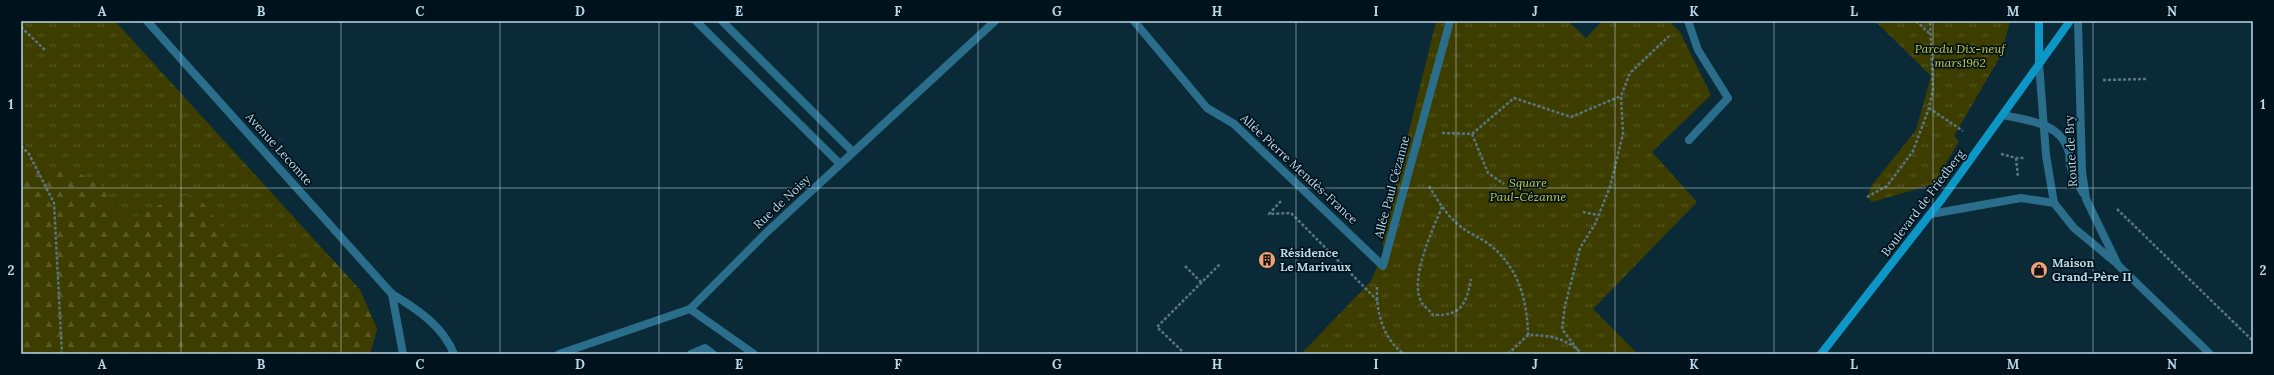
<svg xmlns="http://www.w3.org/2000/svg" width="2274" height="375" viewBox="0 0 2274 375" font-family="Lora,serif">
<style>
.grass{fill:url(#grass-tufts)}
.forest{fill:url(#forest-firs)}
.lines{fill:none;stroke-linecap:round;stroke-linejoin:round}
.path{stroke:#587684;stroke-width:2.5;stroke-dasharray:3 2;stroke-linecap:butt}
.service{stroke:#2a6e8c;stroke-width:8}
.pedestrian{stroke:#2a6e8c;stroke-width:8}
.minor{stroke:#2a6e8c;stroke-width:8}
.tertiary{stroke:#2a6e8c;stroke-width:8}
.secondary{stroke:#0d97c6;stroke-width:8}
.grid{fill:none;stroke:#bbd8e7;stroke-width:1;stroke-opacity:0.55}
.labels{text-anchor:middle;stroke-width:3.5;stroke-linejoin:round;paint-order:stroke}
.park-label{font-size:12px;font-style:italic;fill:#cbcc3e;stroke:#00121c}
.street-label{font-size:12px;fill:#bbd8e7;stroke:#00121c}
.poi-label{font-size:12px;font-weight:bold;fill:#bbd8e7;stroke:#00121c;text-anchor:start}
.neatline{fill:none;stroke:#bbd8e7;stroke-width:1.5}
.grid-label{font-size:13px;text-anchor:middle;font-weight:bold;fill:#bbd8e7}
</style>
<defs>
<pattern id="grass-tufts" width="24" height="20" patternUnits="userSpaceOnUse"><rect width="24" height="20" fill="#3d3d00"/><path d="M3 7l-1-3M5 7V3M7 7l1-3M15 17l-1-3M17 17v-4M19 17l1-3" fill="none" stroke="#575825"/></pattern>
<pattern id="forest-firs" width="22" height="20" patternUnits="userSpaceOnUse"><rect width="22" height="20" fill="#3d3d00"/><path d="M5 1l3.5 6h-7zM16 11l3.5 6h-7z" fill="#575825"/></pattern>
</defs>
<rect width="100%" height="100%" fill="#0a2a37"/>
<g class="grass">
<path d="M 21,21 L 115,21 L 360,290 L 377,329 L 370,354 L 21,354 Z"/>
<path d="M 1436,21 L 1568,21 L 1586,38 L 1602,21 L 1669,21 L 1680,32 L 1711,95 L 1652,152 L 1697,202 L 1593,309 L 1638,354 L 1301,354 L 1371,281 L 1383,252 L 1383,238 Z"/>
<path d="M 1875,21 L 2010,21 L 2001,55 L 1954,136 L 1959,141 L 1934,184 L 1872,202 L 1867,197 L 1872,185 L 1916,130 L 1931,76 Z"/>
</g>
<path class="forest" d="M 21,171 C 50,172 89,165 108,193 C 111,199 113,208 115,214 C 119,215 125,218 130,218 C 150,215 168,194 189,196 C 210,198 220,235 238,244 C 265,257 302,257 331,258 L 360,290 L 377,329 L 370,354 L 21,354 Z"/>
<g class="lines">
<g class="path">
<path d="M 1916,21 L 1930,34"/>
<path d="M 21,27 L 45,50"/>
<path d="M 2103,80 L 2146,79"/>
<path d="M 1929,108 L 1963,131"/>
<path d="M 1442,133 L 1472,134 L 1488,173 L 1504,184"/>
<path d="M 1472,134 L 1514,98 L 1571,117 L 1621,96"/>
<path d="M 21,146 L 29,154 L 54,203 L 62,354"/>
<path d="M 2001,154 L 2016,158 L 2024,158"/>
<path d="M 2016,158 L 2018,177"/>
<path d="M 1429,186 C 1438,201 1447,216 1461,227 C 1470,234 1481,238 1490,245 C 1519,268 1527,300 1528,335"/>
<path d="M 1867,197 L 1887,186 L 1913,151 L 1929,108 L 1933,89 L 1930,21"/>
<path d="M 1281,201 L 1269,214 L 1291,213 L 1378,301"/>
<path d="M 1442,207 C 1433,229 1408,281 1422,303 C 1425,307 1430,311 1433,315 C 1461,316 1466,305 1471,279"/>
<path d="M 2117,209 L 2253,341"/>
<path d="M 1583,212 L 1597,215"/>
<path d="M 1185,266 L 1202,283"/>
<path d="M 1377,287 C 1376,312 1383,339 1404,354"/>
<path d="M 1577,349 L 1562,329 L 1565,306 L 1580,248 L 1595,224 L 1610,187 L 1623,134 L 1621,96 L 1630,73 L 1669,36"/>
<path d="M 1182,351 L 1157,327 L 1221,263"/>
<path d="M 1508,354 L 1528,335 C 1549,335 1567,338 1582,354"/>
</g>
<g class="service">
<path d="M 696,21 L 840,164"/>
<path d="M 722,21 L 853,152"/>
<path d="M 1688,21 L 1698,50 L 1728,98 L 1689,140"/>
<path d="M 690,309 L 754,354"/>
<path d="M 691,354 L 705,348 L 713,354"/>
</g>
<path class="pedestrian" d="M 1234,124 L 1383,266 L 1450,21"/>
<g class="minor">
<path d="M 147,21 L 392,294 C 417,309 443,326 454,354"/>
<path d="M 1134,21 L 1207,108 L 1234,124"/>
<path d="M 392,294 L 403,354"/>
<path d="M 559,354 L 690,309 L 767,232 L 995,21"/>
</g>
<g class="tertiary">
<path d="M 2078,21 L 2082,171 L 2086,199 L 2118,265 L 2210,354"/>
<path d="M 2039,63 L 2046,155 L 2054,203 L 2074,228 L 2115,262"/>
<path d="M 2003,115 C 2029,121 2060,122 2069,152 C 2070,157 2069,163 2071,168 C 2072,176 2079,185 2083,193"/>
<path d="M 1931,214 L 2021,198 L 2054,203"/>
</g>
<g class="secondary">
<path d="M 2039,21 L 2039,63"/>
<path d="M 1821,354 L 1942,199 L 2070,21"/>
</g>
</g>
<path class="grid" d="M 181,21 L 181,354M 341,21 L 341,354M 500,21 L 500,354M 659,21 L 659,354M 818,21 L 818,354M 978,21 L 978,354M 1137,21 L 1137,354M 1296,21 L 1296,354M 1456,21 L 1456,354M 1615,21 L 1615,354M 1774,21 L 1774,354M 1933,21 L 1933,354M 2093,21 L 2093,354M 21,188 L 2253,188"/>
<defs>
<g id="building-disc" transform="scale(0.9)"><circle r="9.5" fill="#efa378" stroke="#00121c"/><path d="M-4-6H4V6H1V3H-1V6H-4ZM-2.5-4.3h1.7v1.8h-1.7ZM.8-4.3h1.7v1.8H.8ZM-2.5-1h1.7V.8h-1.7ZM.8-1h1.7V.8H.8Z" fill="#111"/></g>
<g id="shop-disc" transform="scale(0.9)"><circle r="9.5" fill="#efa378" stroke="#00121c"/><path d="M-5-2.5h2.3a2.7 3.5 0 0 1 5.4 0H5L5.5 6h-11ZM-1.5-2.5h3a1.5 2.3 0 0 0-3 0Z" fill="#111"/></g>
</defs>
<g fill-rule="evenodd">
<use href="#building-disc" x="1267" y="260"/>
<use href="#shop-disc" x="2039" y="270"/>
</g>
<g class="labels">
<g class="park-label">
<text x="1960" y="53">Parcdu Dix-neuf<tspan x="1960" dy="14">mars1962</tspan></text>
<text x="1528" y="187">Square<tspan x="1528" dy="14">Paul-Cézanne</tspan></text>
</g>
<g class="street-label">
<text transform="translate(279 149) rotate(48)" y="4">Avenue Lecomte</text>
<text transform="translate(2071 151) rotate(-93)" y="4">Route de Bry</text>
<text transform="translate(1299 169) rotate(43)" y="4">Allée Pierre Mendès-France</text>
<text transform="translate(1392 187) rotate(-75)" y="4">Allée Paul Cézanne</text>
<text transform="translate(782 202) rotate(-43)" y="4">Rue de Noisy</text>
<text transform="translate(1923 203) rotate(-53)" y="4">Boulevard de Friedberg</text>
</g>
<g class="poi-label">
<text x="1280" y="257">Résidence<tspan x="1280" dy="14">Le Marivaux</tspan></text>
<text x="2052" y="267">Maison<tspan x="2052" dy="14">Grand-Père II</tspan></text>
</g>
</g>
<rect width="2274" height="375" fill="none" stroke="#00121c" stroke-width="44"/>
<rect x="22" y="22" width="2230" height="331" class="neatline"/>
<g class="grid-label">
<text x="102" y="16">A</text>
<text x="261" y="16">B</text>
<text x="420" y="16">C</text>
<text x="580" y="16">D</text>
<text x="739" y="16">E</text>
<text x="898" y="16">F</text>
<text x="1057" y="16">G</text>
<text x="1217" y="16">H</text>
<text x="1376" y="16">I</text>
<text x="1535" y="16">J</text>
<text x="1694" y="16">K</text>
<text x="1854" y="16">L</text>
<text x="2013" y="16">M</text>
<text x="2172" y="16">N</text>
<text x="11" y="109">1</text>
<text x="2263" y="109">1</text>
<text x="11" y="275">2</text>
<text x="2263" y="275">2</text>
<text x="102" y="369">A</text>
<text x="261" y="369">B</text>
<text x="420" y="369">C</text>
<text x="580" y="369">D</text>
<text x="739" y="369">E</text>
<text x="898" y="369">F</text>
<text x="1057" y="369">G</text>
<text x="1217" y="369">H</text>
<text x="1376" y="369">I</text>
<text x="1535" y="369">J</text>
<text x="1694" y="369">K</text>
<text x="1854" y="369">L</text>
<text x="2013" y="369">M</text>
<text x="2172" y="369">N</text>
</g>
</svg>
